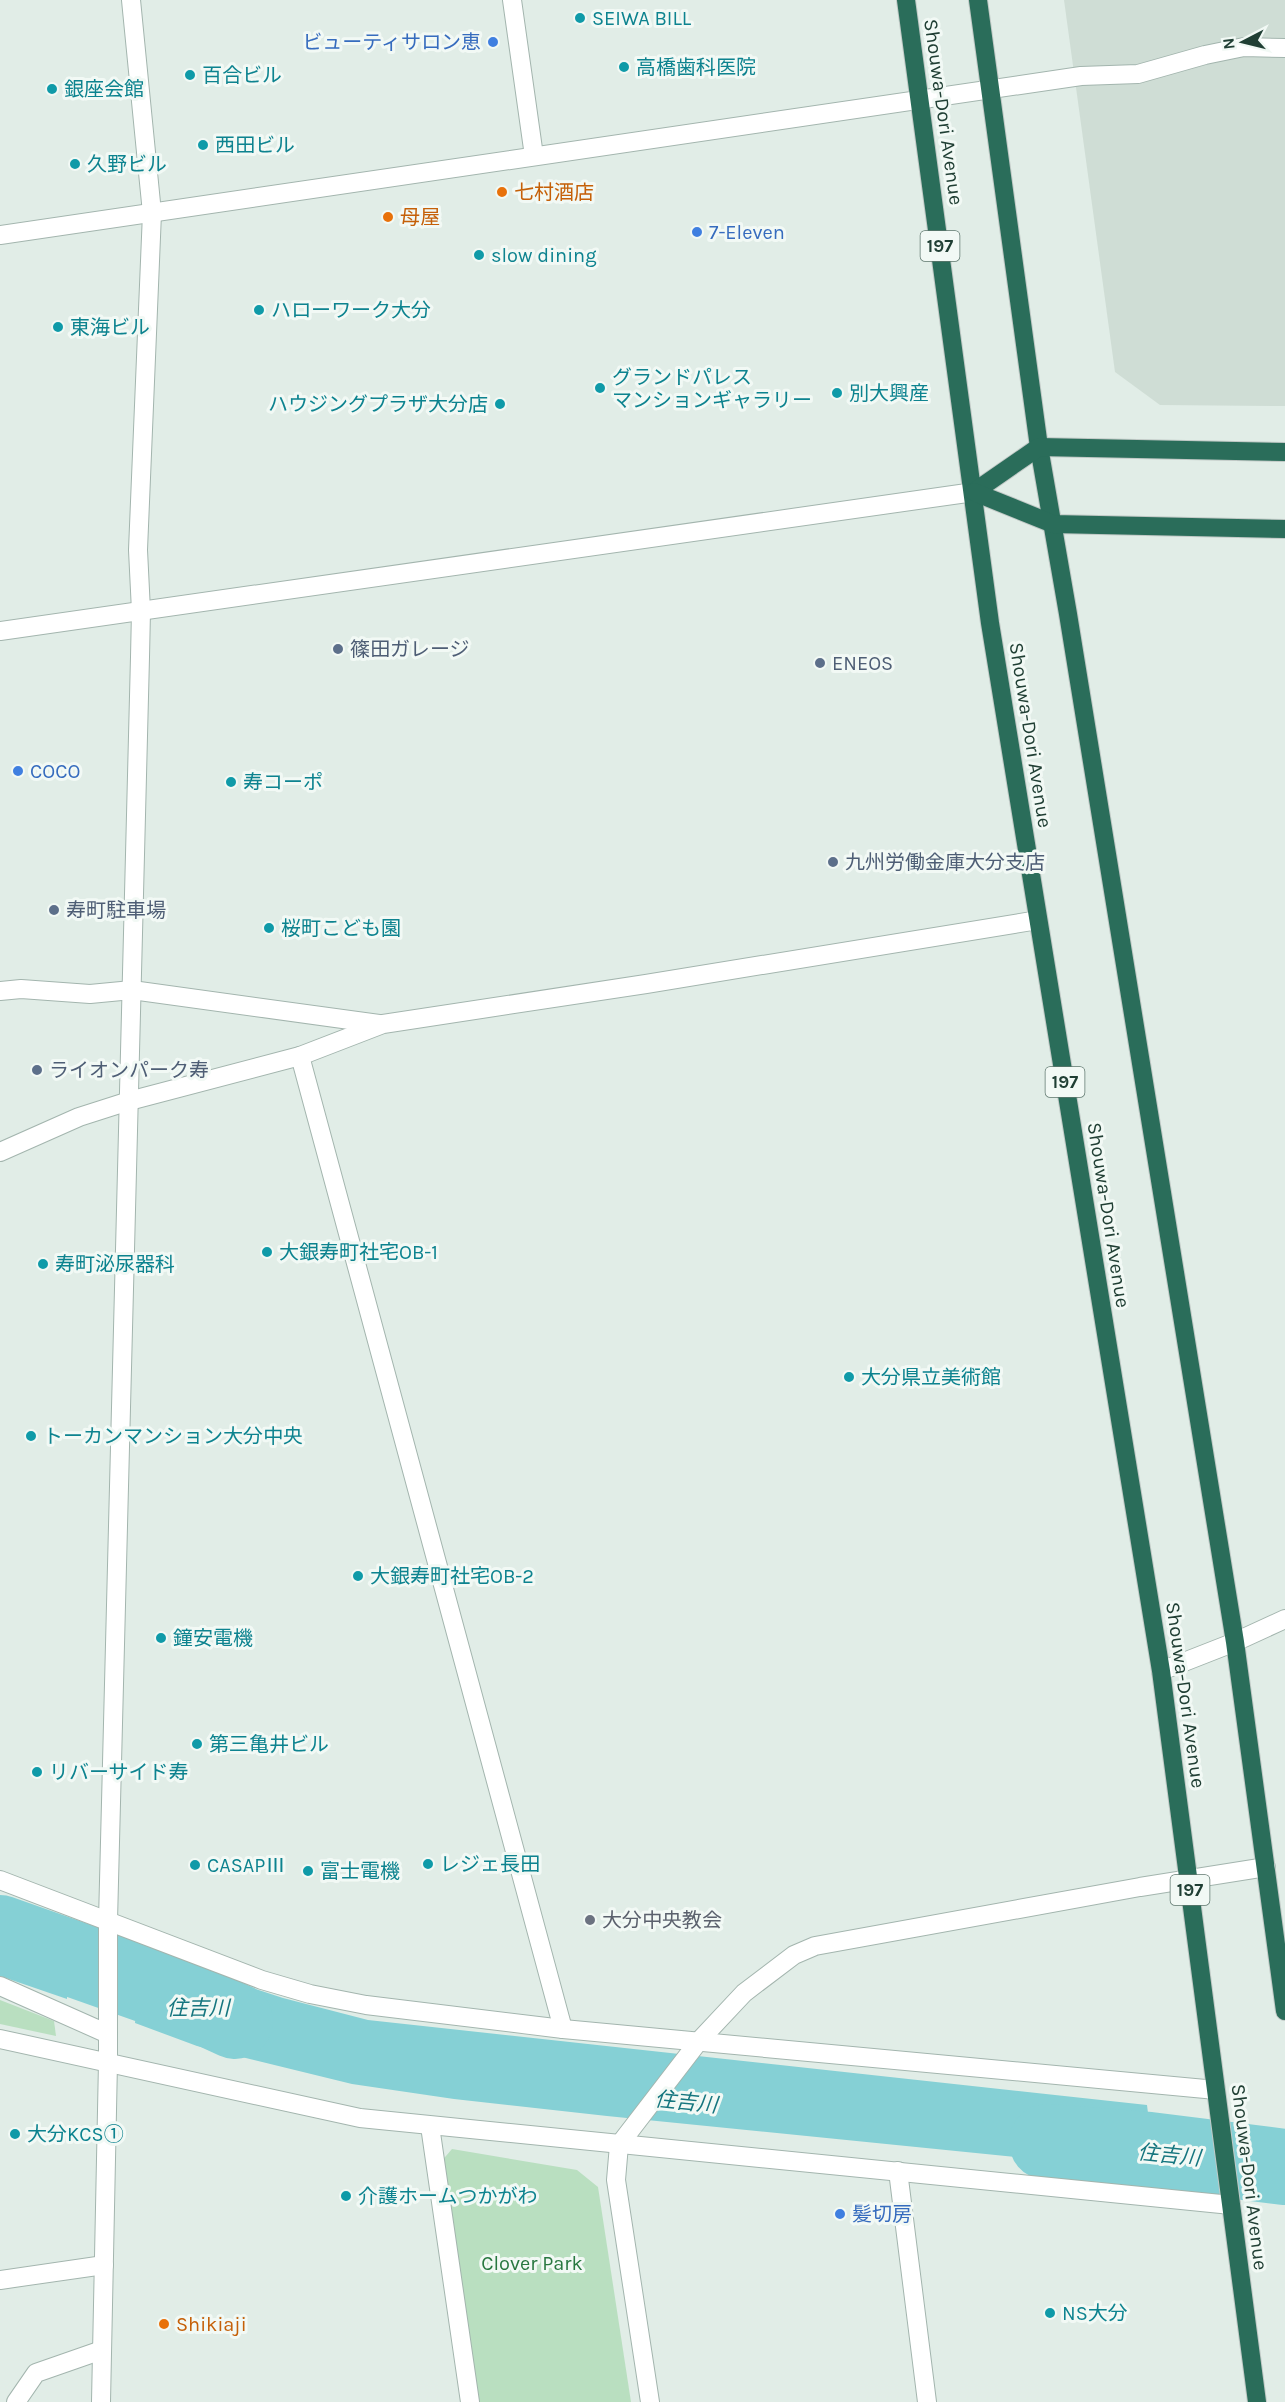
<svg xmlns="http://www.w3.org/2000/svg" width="1285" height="2402" viewBox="0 0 1285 2402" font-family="Karla,'Noto Sans JP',sans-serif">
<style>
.built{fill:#cfddd5}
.green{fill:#b9dfc0}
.water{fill:#85d0d5}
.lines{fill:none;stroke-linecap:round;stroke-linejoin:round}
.river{stroke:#85d0d5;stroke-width:76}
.minor-casing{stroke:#a3b5ae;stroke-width:20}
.highway-casing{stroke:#c1c9c6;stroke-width:20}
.minor{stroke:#fff;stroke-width:18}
.highway{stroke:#2a6d5a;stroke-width:18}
.culture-dot{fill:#0f9aa8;stroke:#f2f9f5;stroke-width:2}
.shop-dot{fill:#3f7fe0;stroke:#f2f9f5;stroke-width:2}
.food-dot{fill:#e8710a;stroke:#f2f9f5;stroke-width:2}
.service-dot{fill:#5c6f8a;stroke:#f2f9f5;stroke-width:2}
.worship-dot{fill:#6b7280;stroke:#f2f9f5;stroke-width:2}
.labels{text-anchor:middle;stroke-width:6;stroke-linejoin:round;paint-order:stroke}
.shield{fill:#f2f9f5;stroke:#5f776e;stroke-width:1.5}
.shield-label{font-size:18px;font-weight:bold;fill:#203f34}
.culture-label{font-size:20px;fill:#0d838f;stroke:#f2f9f5;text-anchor:start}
.shop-label{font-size:20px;fill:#366cbe;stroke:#f2f9f5;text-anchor:start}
.street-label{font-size:20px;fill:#203f34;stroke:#f2f9f5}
.food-label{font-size:20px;fill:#c56008;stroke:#f2f9f5;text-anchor:start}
.service-label{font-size:20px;fill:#4e5e75;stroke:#f2f9f5;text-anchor:start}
.worship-label{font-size:20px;fill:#5b616d;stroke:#f2f9f5;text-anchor:start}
.park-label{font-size:20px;fill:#287840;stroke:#f2f9f5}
.water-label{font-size:21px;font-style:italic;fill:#16767f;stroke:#f2f9f5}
</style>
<rect width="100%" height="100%" fill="#e1ede7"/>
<path class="built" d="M 1064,0 L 1285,0 L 1285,406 L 1160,405 L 1115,372 Z"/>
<g class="green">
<path d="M 0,2000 L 54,2021 L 56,2036 L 0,2024 Z"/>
<path d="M 452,2149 L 577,2170 L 598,2187 L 631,2402 L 476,2402 L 439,2164 Z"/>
</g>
<g class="water">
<path d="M 0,1899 L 67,1925 L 67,1999 L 0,1976 Z"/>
<path d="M 141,1951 L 283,1998 L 368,2020 L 1147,2105 L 1155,2171 L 607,2116 L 454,2099 L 352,2084 L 197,2046 L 135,2023 Z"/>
</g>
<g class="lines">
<g class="river">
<path d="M 0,1933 L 187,1999 L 235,2021"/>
<path d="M 1047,2142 L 1149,2150 L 1285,2167"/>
</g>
<g class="minor-casing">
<g id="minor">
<path d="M 512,0 L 534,156"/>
<path d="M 0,235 L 1081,76 L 1138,74 L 1205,55 L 1244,47 L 1285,48"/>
<path d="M 0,631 L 974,492"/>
<path d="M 0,991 L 21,989 L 90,994 L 132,990 L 379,1024"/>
<path d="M 300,1056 L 563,2029"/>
<path d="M 0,1152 L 79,1117 L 129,1101 L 300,1056 L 383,1024 L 646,984 L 1038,920"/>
<path d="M 1161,1671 L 1235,1642 L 1285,1619"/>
<path d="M 0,1880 L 262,1980 L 310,1994 L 366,2005 L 563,2029 L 1216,2090"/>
<path d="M 0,1986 L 108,2034"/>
<path d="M 0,2039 L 360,2118 L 1231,2205"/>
<path d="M 430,2126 L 470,2402"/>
<path d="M 898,2171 L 927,2402"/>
<path d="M 0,2280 L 104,2265"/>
<path d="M 16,2402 L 36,2373 L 102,2350"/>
<path d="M 101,2402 L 108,2062 L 108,1921 L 140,657 L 141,611 L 138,550 L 152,213 L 131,0"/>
<path d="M 650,2402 L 616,2180 L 619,2145 L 699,2041 L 744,1993 L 794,1955 L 815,1946 L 1140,1887 L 1266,1867"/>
</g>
</g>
<g class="highway-casing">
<g id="highway">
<path d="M 906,0 L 990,623 L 1161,1671 L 1257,2402"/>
<path d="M 978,0 L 1039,447 L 1068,614 L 1235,1642 L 1285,2011"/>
<path d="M 974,492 L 1039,447 L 1285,452"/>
<path d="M 974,492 L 1053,524 L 1285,529"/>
</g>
</g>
<use href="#minor" class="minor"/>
<use href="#highway" class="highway"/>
</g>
<g class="culture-dot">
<circle cx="580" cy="18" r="6"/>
<circle cx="624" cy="67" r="6"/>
<circle cx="190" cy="75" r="6"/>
<circle cx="52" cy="89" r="6"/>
<circle cx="203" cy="145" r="6"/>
<circle cx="75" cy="164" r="6"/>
<circle cx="479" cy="255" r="6"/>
<circle cx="259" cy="310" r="6"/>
<circle cx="58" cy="327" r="6"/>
<circle cx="600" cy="388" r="6"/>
<circle cx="837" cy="393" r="6"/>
<circle cx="500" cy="404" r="6"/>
<circle cx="231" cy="782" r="6"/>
<circle cx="269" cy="928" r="6"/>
<circle cx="267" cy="1252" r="6"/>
<circle cx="43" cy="1264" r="6"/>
<circle cx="849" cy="1377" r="6"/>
<circle cx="31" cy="1436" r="6"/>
<circle cx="358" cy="1576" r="6"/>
<circle cx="161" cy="1638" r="6"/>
<circle cx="197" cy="1744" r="6"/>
<circle cx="37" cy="1772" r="6"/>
<circle cx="428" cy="1864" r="6"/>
<circle cx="195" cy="1865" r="6"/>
<circle cx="308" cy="1871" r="6"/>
<circle cx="15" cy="2134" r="6"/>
<circle cx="346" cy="2196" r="6"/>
<circle cx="1050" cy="2313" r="6"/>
</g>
<g class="shop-dot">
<circle cx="493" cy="42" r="6"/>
<circle cx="697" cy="232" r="6"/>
<circle cx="18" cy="771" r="6"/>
<circle cx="840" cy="2214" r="6"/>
</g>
<g class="food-dot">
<circle cx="502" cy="192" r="6"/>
<circle cx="388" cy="217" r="6"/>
<circle cx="164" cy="2324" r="6"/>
</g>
<g class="service-dot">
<circle cx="338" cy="649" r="6"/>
<circle cx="820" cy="663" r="6"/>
<circle cx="833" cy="862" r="6"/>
<circle cx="54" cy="910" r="6"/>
<circle cx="37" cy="1070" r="6"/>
</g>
<circle class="worship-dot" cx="590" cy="1920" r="6"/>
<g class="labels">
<g class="shield">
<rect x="920.5" y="231" width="39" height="30" rx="4.5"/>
<rect x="1045.5" y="1067" width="39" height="30" rx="4.5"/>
<rect x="1170.5" y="1875" width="39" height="30" rx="4.5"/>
</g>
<g class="shield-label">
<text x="940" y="252">197</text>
<text x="1065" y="1088">197</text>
<text x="1190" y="1896">197</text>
</g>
<g class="culture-label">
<text x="592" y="25">SEIWA BILL</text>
<text x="636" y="74">高橋歯科医院</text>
<text x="202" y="82">百合ビル</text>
<text x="64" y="96">銀座会館</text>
<text x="215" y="152">西田ビル</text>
<text x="87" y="171">久野ビル</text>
<text x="491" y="262">slow dining</text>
<text x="271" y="317">ハローワーク大分</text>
<text x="70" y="334">東海ビル</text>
<text x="612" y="384">グランドパレス<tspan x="612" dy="23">マンションギャラリー</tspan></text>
<text x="849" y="400">別大興産</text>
<text x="488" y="411" text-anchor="end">ハウジングプラザ大分店</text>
<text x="243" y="789">寿コーポ</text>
<text x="281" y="935">桜町こども園</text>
<text x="279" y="1259">大銀寿町社宅OB-1</text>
<text x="55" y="1271">寿町泌尿器科</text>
<text x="861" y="1384">大分県立美術館</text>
<text x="43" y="1443">トーカンマンション大分中央</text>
<text x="370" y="1583">大銀寿町社宅OB-2</text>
<text x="173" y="1645">鐘安電機</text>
<text x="209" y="1751">第三亀井ビル</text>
<text x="49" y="1779">リバーサイド寿</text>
<text x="440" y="1871">レジェ長田</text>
<text x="207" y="1872">CASAPⅢ</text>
<text x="320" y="1878">富士電機</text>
<text x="27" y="2141">大分KCS①</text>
<text x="358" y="2203">介護ホームつかがわ</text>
<text x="1062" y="2320">NS大分</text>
</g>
<g class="shop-label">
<text x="481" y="49" text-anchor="end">ビューティサロン恵</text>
<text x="709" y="239">7-Eleven</text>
<text x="30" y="778">COCO</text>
<text x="852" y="2221">髪切房</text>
</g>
<g class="street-label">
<text transform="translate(944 112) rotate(82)" y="7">Shouwa-Dori Avenue</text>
<text transform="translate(1031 735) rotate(81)" y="7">Shouwa-Dori Avenue</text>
<text transform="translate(1109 1215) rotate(81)" y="7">Shouwa-Dori Avenue</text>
<text transform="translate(1186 1695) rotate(82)" y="7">Shouwa-Dori Avenue</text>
<text transform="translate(1250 2177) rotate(83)" y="7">Shouwa-Dori Avenue</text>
</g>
<g class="food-label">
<text x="514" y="199">七村酒店</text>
<text x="400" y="224">母屋</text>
<text x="176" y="2331">Shikiaji</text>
</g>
<g class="service-label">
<text x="350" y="656">篠田ガレージ</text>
<text x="832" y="670">ENEOS</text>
<text x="845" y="869">九州労働金庫大分支店</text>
<text x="66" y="917">寿町駐車場</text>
<text x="49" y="1077">ライオンパーク寿</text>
</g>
<g class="worship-label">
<text x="602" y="1927">大分中央教会</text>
</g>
<g class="park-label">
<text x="532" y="2270">Clover Park</text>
</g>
<g class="water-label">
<text x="198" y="2015">住吉川</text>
<text transform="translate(686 2102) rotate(6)" y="7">住吉川</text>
<text transform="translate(1169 2155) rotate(6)" y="7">住吉川</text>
</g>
</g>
<g transform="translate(1243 42) rotate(263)" stroke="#f2f9f5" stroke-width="4.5" paint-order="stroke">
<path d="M0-4.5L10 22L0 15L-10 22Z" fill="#203f34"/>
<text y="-9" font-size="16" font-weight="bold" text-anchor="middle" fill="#203f34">N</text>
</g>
</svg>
